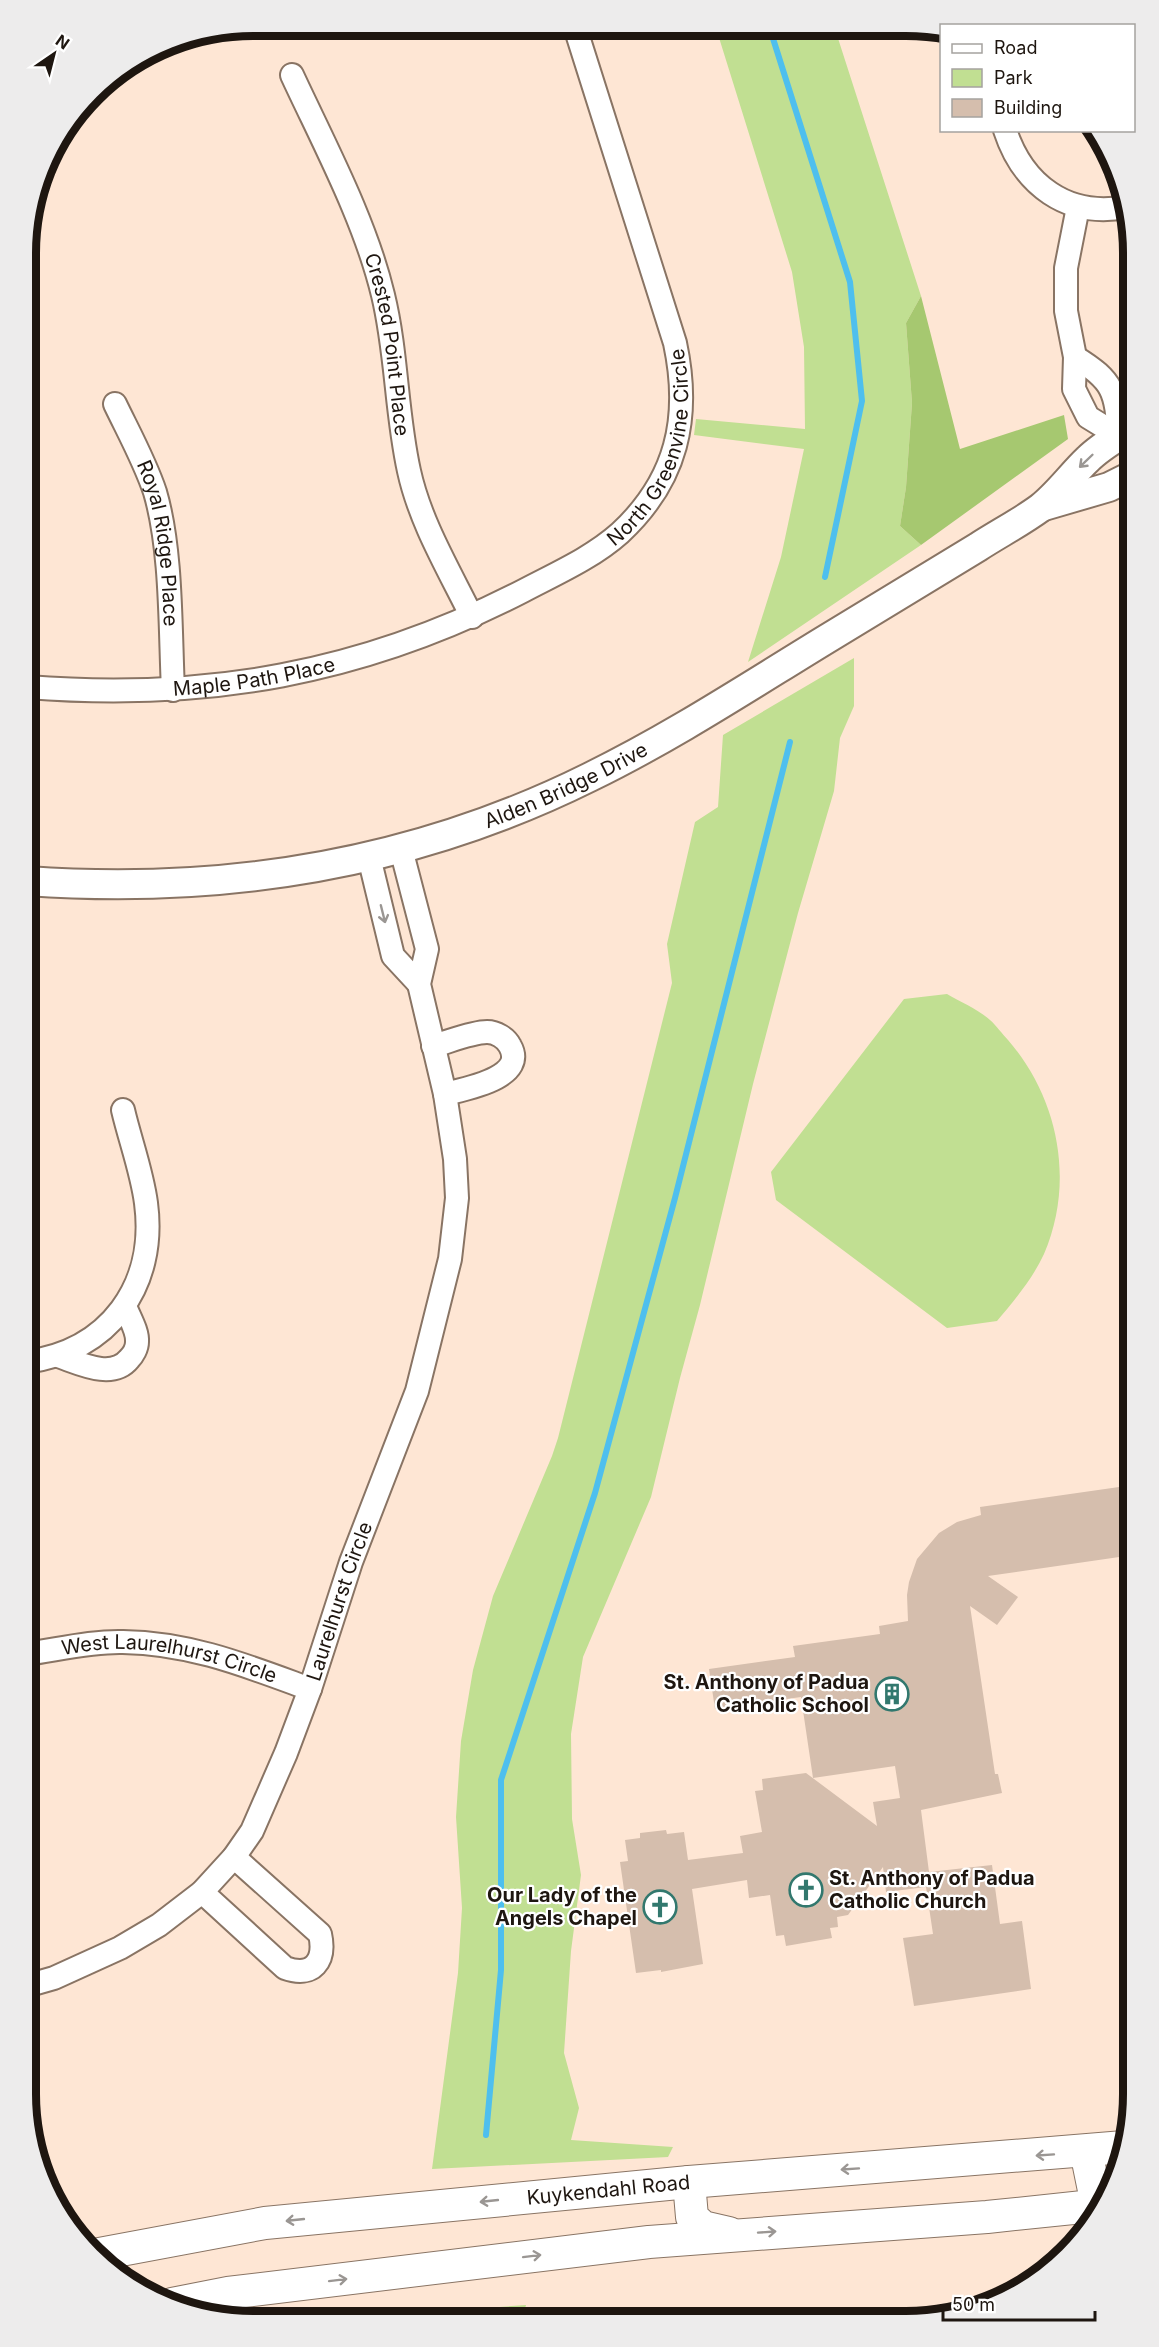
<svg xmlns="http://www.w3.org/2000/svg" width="1159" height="2347" viewBox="0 0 1159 2347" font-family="Inter,sans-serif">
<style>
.green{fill:#c1df92}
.forest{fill:#a6c870}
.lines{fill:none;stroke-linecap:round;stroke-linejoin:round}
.stream{stroke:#4ebfee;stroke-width:6}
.building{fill:#d5bead}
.minor-casing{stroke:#897464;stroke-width:26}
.tertiary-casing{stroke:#897464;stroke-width:32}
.secondary-casing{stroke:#897464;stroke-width:34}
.minor{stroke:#fff;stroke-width:22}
.tertiary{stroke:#fff;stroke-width:28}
.secondary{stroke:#fff;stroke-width:32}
.oneway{stroke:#9a9693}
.labels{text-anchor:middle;stroke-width:4.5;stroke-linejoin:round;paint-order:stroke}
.street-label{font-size:20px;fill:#1e1610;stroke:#fff}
.poi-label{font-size:20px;font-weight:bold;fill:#1e1610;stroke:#fff;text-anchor:end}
.rim{fill:none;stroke:#1e1610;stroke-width:8}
</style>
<rect width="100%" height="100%" fill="#fee6d4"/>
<g class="green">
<path d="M 716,28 L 835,29 L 921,296 L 906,323 L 912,403 L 906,487 L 900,526 L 921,545 L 748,662 L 781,557 L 804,449 L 694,435 L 696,419 L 805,429 L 804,347 L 792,272 Z"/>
<path d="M 854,658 L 854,706 L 840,738 L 834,791 L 798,913 L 753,1084 L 700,1305 L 680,1378 L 651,1497 L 583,1657 L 571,1734 L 572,1819 L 581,1875 L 571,1951 L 564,2053 L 579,2108 L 571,2140 L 673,2147 L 668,2157 L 432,2169 L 458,1973 L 462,1908 L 456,1817 L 461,1741 L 473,1670 L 493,1596 L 552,1456 L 558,1438 L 672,983 L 667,944 L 695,822 L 718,807 L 723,735 Z"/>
<path d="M 947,994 C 960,1002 978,1009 990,1020 C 996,1025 1002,1034 1008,1040 C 1059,1099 1075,1182 1044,1254 C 1033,1278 1014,1301 997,1321 L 947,1328 L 776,1200 L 771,1172 L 904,999 Z"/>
<path d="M 526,2305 L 522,2320 L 412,2320 L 414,2313 Z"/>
</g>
<path class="forest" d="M 921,296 L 960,449 L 1064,415 L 1068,439 L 921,545 L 900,526 L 906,487 L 912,403 L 906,323 Z"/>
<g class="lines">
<g class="stream">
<path d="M 770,29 L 850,282 L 862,401 L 825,577"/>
<path d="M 486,2135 L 501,1970 L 501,1780 L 595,1493 L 675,1198 L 790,742"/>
<path d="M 461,2320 L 462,2312"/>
</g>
</g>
<path class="building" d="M 1133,1485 L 1133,1555 L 988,1576 L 1018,1597 L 997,1625 L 970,1606 L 995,1774 L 998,1774 L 1002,1793 L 921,1810 L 929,1872 L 992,1865 L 1000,1924 L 1022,1921 L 1031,1989 L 914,2006 L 903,1938 L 933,1934 L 926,1887 L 886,1892 L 883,1867 L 848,1915 L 837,1917 L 838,1927 L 830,1928 L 832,1938 L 786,1946 L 784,1935 L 776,1936 L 770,1895 L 749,1898 L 747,1880 L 692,1889 L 703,1964 L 661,1972 L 661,1970 L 636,1973 L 620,1862 L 628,1861 L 625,1840 L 640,1838 L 640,1833 L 666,1830 L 667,1834 L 684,1832 L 688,1860 L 743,1853 L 740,1836 L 762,1832 L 755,1791 L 763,1790 L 762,1779 L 806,1773 L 877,1826 L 873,1802 L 900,1798 L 895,1766 L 813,1778 L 801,1697 L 715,1709 L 709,1669 L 795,1657 L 793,1646 L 880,1634 L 879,1626 L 908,1621 L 907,1595 L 909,1582 L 917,1559 L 939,1533 L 957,1522 L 981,1515 L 980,1507 Z"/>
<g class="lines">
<g class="minor-casing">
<g id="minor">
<path id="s1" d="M 292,75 C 325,146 365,220 383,295 C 397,352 396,413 409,471 C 420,522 449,570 472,617"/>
<path d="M 1005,130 C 1023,185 1067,218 1126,207"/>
<path d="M 1078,207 L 1066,268 L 1066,311 L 1075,357 L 1074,389 L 1088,417 L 1119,436"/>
<path d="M 1075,357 C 1114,381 1116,392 1119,436"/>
<path id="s2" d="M 115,404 C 129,433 145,462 155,492 C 172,550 170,629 173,690"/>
<path id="s3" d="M 27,687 C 206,701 362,674 523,591 C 555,574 592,558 620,533 C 677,480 691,418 675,343 L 575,27"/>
<path d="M 369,857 L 393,956 L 419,984"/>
<path d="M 433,1046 C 448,1042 472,1032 487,1032 C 496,1032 506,1038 510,1046 C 528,1078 464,1089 445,1094"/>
<path d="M 58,1356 C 79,1363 112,1380 129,1359 C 133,1355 137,1348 137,1342 C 138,1331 129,1317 125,1306"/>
<path d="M 26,1362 C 109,1351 157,1286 146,1203 C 142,1172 130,1140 123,1110"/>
<path id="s4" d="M 26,1654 C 56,1650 92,1641 123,1642 C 191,1643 247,1666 310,1689"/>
<path d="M 202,1892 L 285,1968 C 313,1978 326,1961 320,1934 L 234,1857"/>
<path id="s5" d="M 26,1986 L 54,1978 L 120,1948 L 159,1925 L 202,1892 L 234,1857 L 252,1831 L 286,1753 L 310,1689 L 351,1562 L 417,1391 L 450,1259 L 457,1198 L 455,1159 L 445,1094 L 419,984 L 427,949 L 401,849"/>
</g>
</g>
<g class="tertiary-casing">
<g id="tertiary">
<path d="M 1044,506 L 1109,487 L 1133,475"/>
<path id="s6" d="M 27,881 C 223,895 413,865 590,777 C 672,737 748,687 825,640 C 876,609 927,578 978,547 C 998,534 1021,522 1040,508 C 1058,494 1072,474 1088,459 C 1101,446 1118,437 1133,427"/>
</g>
</g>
<g class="secondary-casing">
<g id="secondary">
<path d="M 1086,2151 L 1097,2205"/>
<path d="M 689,2182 L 692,2217 L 703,2227 L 729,2233"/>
<path id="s7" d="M 94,2255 L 265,2223 L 689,2182 L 1124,2147"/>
<path d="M 172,2304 L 228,2293 L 649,2242 L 987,2217 L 1102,2205"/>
</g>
</g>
<use href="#minor" class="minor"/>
<use href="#tertiary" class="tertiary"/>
<use href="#secondary" class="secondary"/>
</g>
<defs><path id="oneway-shaft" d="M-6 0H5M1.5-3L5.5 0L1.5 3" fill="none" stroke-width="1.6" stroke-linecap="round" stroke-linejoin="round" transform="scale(1.5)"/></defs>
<g class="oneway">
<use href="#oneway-shaft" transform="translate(1086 461) rotate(136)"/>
<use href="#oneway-shaft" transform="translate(383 914) rotate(76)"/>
<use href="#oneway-shaft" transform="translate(1045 2155) rotate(176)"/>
<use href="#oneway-shaft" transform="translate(850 2169) rotate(176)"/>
<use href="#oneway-shaft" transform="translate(489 2201) rotate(174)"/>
<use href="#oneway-shaft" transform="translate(295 2220) rotate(174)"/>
<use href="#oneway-shaft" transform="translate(767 2232) rotate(-4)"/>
<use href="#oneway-shaft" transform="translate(532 2256) rotate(-7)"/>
<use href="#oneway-shaft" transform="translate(338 2280) rotate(-7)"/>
</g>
<defs>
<g id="building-ring" transform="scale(1.725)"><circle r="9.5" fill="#fff" stroke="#32786e" stroke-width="1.5"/><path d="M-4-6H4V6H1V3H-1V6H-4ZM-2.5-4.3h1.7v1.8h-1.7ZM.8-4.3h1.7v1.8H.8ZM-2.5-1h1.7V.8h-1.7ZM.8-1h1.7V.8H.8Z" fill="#32786e"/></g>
<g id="church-ring" transform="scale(1.725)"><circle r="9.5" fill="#fff" stroke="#32786e" stroke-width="1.5"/><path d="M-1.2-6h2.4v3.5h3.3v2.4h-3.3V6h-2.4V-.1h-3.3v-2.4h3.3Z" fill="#32786e"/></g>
</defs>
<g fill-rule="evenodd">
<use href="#building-ring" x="892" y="1694"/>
<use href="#church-ring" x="806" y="1890"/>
<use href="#church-ring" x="660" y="1907"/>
</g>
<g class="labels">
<g class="street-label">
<text dy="7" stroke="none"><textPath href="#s1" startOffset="288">Crested Point Place</textPath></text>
<text dy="7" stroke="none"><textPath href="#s3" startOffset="720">North Greenvine Circle</textPath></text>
<text dy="7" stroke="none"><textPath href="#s2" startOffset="148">Royal Ridge Place</textPath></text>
<text dy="7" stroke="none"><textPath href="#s3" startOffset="228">Maple Path Place</textPath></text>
<text dy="7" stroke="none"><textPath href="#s6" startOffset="554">Alden Bridge Drive</textPath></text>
<text dy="7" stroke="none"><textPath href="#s5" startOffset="526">Laurelhurst Circle</textPath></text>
<text dy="7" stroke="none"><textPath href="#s4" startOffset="146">West Laurelhurst Circle</textPath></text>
<text dy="7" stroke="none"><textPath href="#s7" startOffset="519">Kuykendahl Road</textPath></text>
</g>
<g class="poi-label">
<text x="869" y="1689">St. Anthony of Padua<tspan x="869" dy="23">Catholic School</tspan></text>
<text x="829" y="1885" text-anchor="start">St. Anthony of Padua<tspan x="829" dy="23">Catholic Church</tspan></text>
<text x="637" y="1902">Our Lady of the<tspan x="637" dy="23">Angels Chapel</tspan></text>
</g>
</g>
<path d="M0 0H1159V2347H0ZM253 36H906A217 217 0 0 1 1123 253V2094A217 217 0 0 1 906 2311H253A217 217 0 0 1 36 2094V253A217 217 0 0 1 253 36Z" fill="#edecec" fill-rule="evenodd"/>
<path class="rim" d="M253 36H906A217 217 0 0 1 1123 253V2094A217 217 0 0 1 906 2311H253A217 217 0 0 1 36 2094V253A217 217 0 0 1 253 36Z"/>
<rect x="940" y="24" width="195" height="108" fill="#ffffff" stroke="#a5a29f" stroke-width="1.5"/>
<rect x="952" y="44" width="30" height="9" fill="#ffffff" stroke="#a5a29f" stroke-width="1.5"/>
<text x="994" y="54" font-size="18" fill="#1e1610">Road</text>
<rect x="952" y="69" width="30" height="18" fill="#c1df92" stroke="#a5a29f" stroke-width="1.5"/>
<text x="994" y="84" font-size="18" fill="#1e1610">Park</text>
<rect x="952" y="99" width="30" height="18" fill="#d5bead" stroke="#a5a29f" stroke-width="1.5"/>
<text x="994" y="114" font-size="18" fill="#1e1610">Building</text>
<g transform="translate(54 54) rotate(35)" stroke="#ffffff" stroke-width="4.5" paint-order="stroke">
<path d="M0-4.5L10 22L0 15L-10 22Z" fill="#1e1610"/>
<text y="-9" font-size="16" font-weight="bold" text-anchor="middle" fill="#1e1610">N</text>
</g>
<path d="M943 2311v9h152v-9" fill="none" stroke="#1e1610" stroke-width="3"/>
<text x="952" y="2311" font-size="18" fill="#1e1610" stroke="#ffffff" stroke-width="4.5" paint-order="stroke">50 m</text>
</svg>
